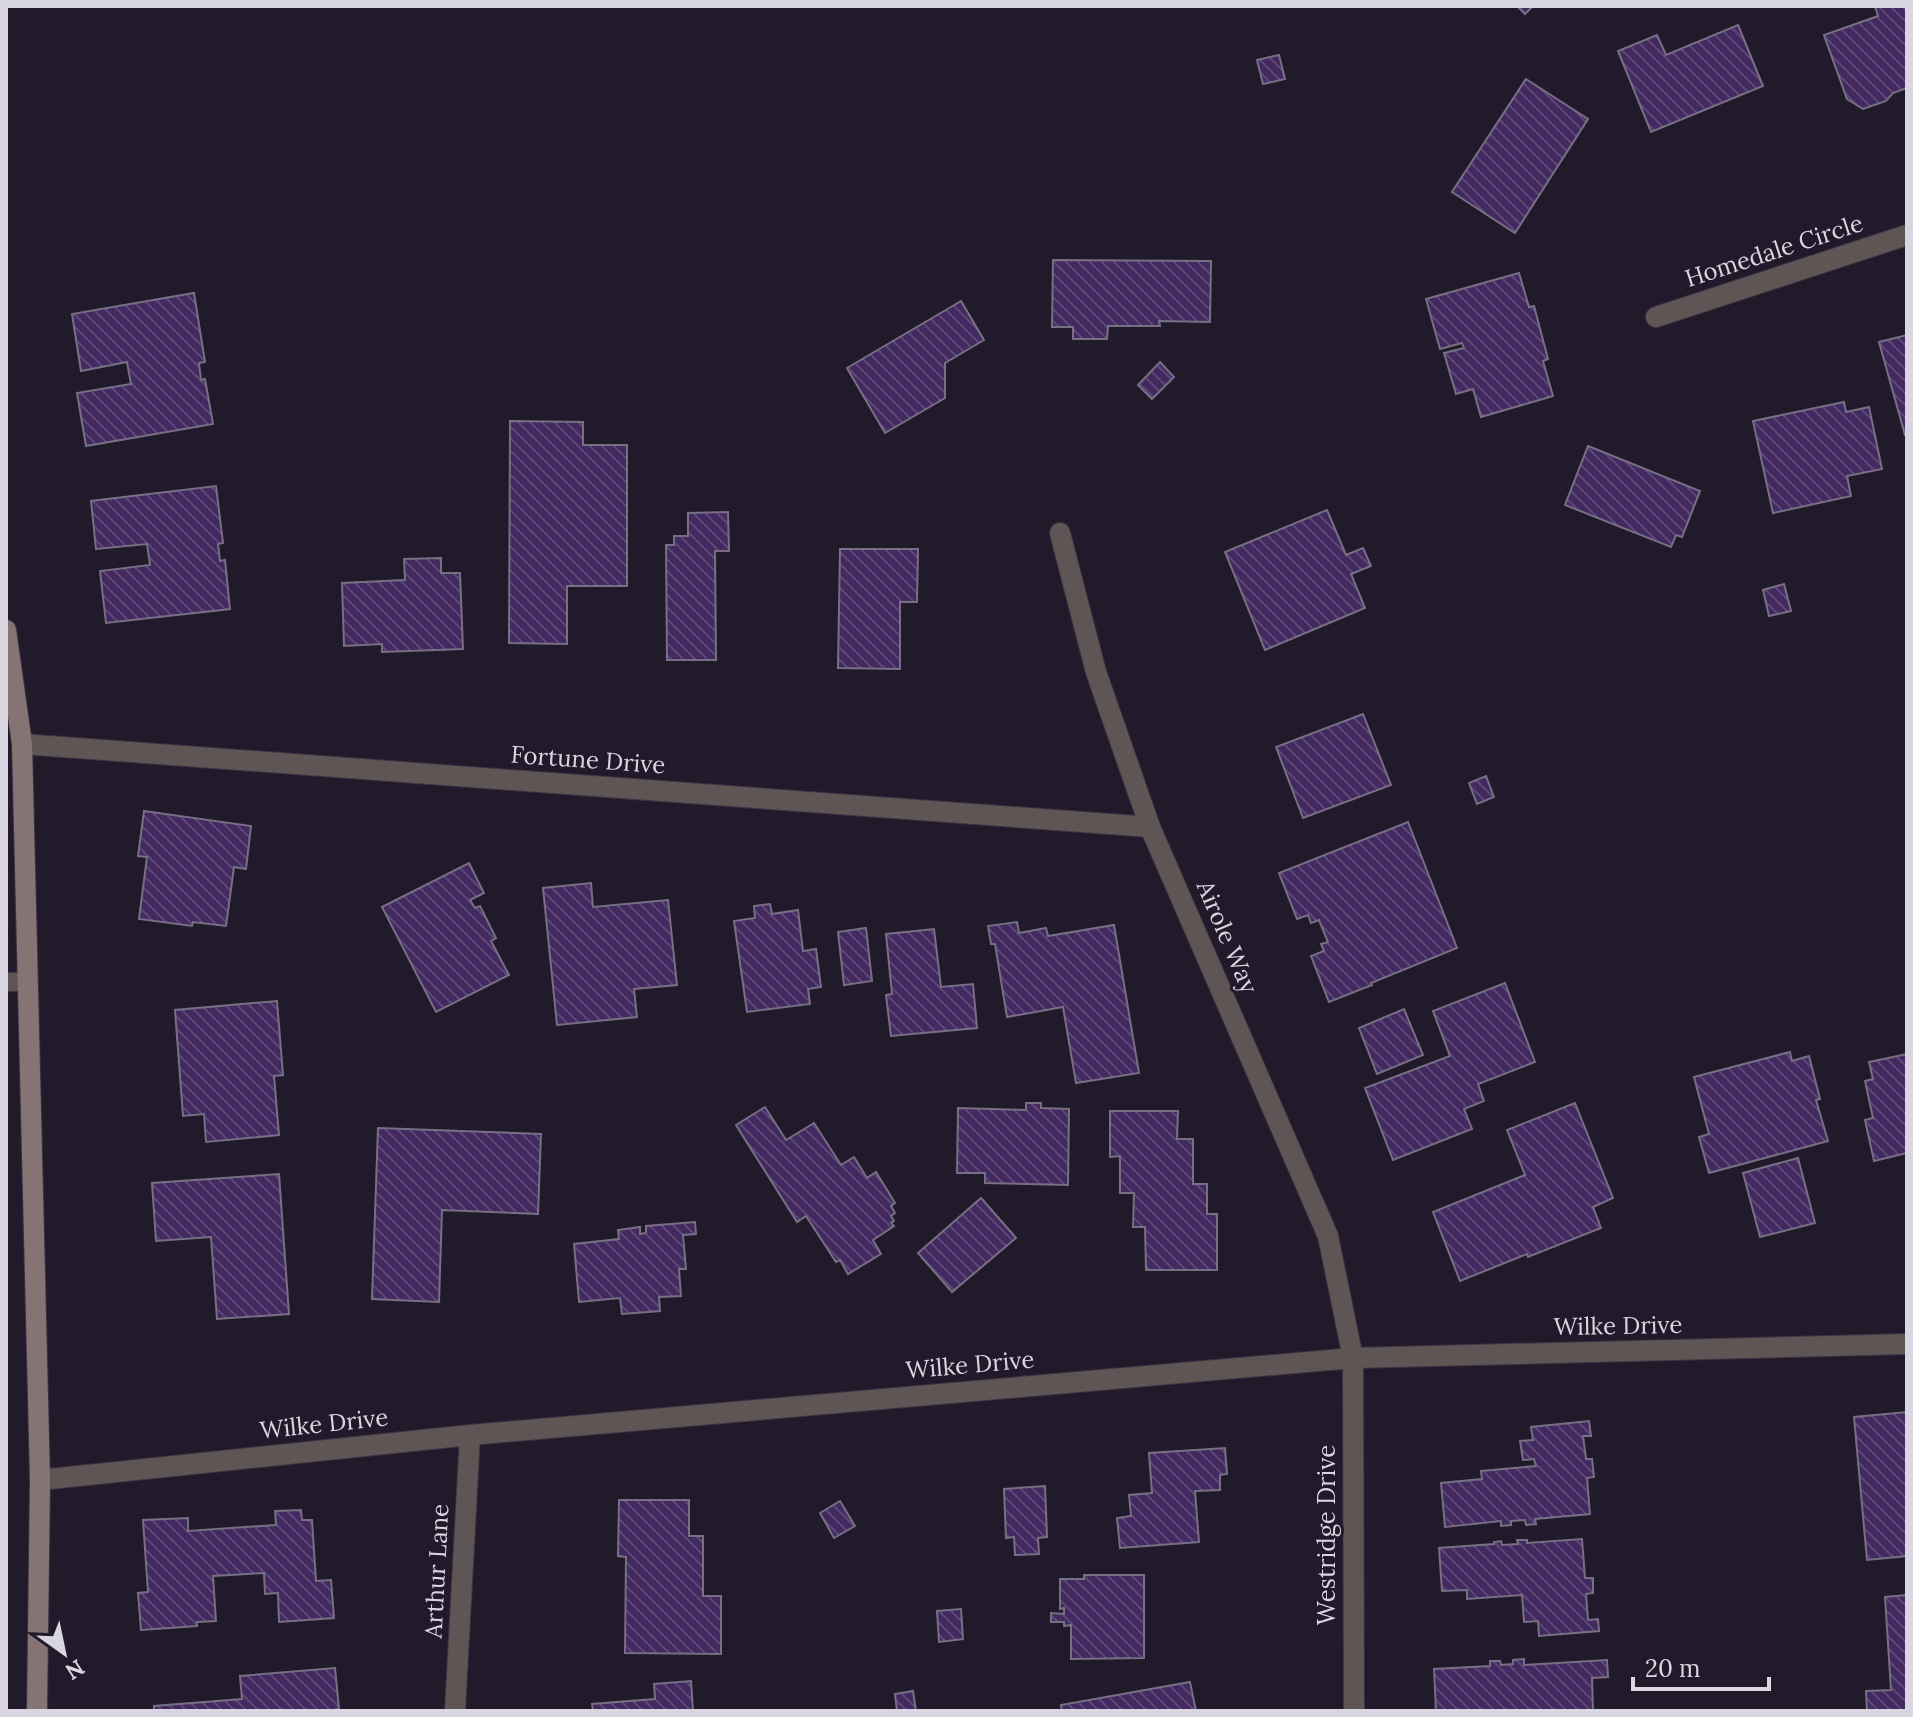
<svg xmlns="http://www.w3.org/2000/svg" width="1913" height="1717" viewBox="0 0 1913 1717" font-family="Lora,serif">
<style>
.building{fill:url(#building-back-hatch);stroke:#776f84;stroke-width:2}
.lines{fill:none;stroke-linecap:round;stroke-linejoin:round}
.lane-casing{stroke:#3b3444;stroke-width:20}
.street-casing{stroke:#3b3444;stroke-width:22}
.secondary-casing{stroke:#3b3444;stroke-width:22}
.lane{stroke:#605555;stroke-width:18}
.street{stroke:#605555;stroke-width:20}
.secondary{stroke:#867474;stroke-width:20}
.labels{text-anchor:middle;stroke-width:6;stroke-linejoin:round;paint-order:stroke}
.street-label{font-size:24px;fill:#d9d5e1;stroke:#211a2b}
</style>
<defs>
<pattern id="building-back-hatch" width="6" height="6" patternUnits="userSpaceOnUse" patternTransform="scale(2)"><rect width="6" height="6" fill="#422960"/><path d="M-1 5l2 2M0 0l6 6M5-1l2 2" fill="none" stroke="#5d4776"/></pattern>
</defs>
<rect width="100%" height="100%" fill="#211a2b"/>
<g class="building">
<path d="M 1517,6 L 1533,6 L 1525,14 Z"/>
<path d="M 1875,6 L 1907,6 L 1907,88 L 1893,93 L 1886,101 L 1863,109 L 1847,99 L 1824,35 L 1878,16 Z"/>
<path d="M 1738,25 L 1763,86 L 1651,132 L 1618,51 L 1657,35 L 1666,55 Z"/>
<path d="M 1279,55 L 1285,79 L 1263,84 L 1257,60 Z"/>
<path d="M 1526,79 L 1588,119 L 1515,233 L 1452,192 Z"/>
<path d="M 1053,260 L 1211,261 L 1210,322 L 1159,321 L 1160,326 L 1108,326 L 1107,339 L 1073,339 L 1073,327 L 1052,327 Z"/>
<path d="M 1519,273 L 1529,307 L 1534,306 L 1548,359 L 1543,361 L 1553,396 L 1481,417 L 1473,389 L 1456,394 L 1444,353 L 1464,348 L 1462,343 L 1440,349 L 1426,299 Z"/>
<path d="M 194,293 L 205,362 L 199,363 L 201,380 L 205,379 L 213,424 L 86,446 L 77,393 L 131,384 L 127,362 L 81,371 L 72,314 Z"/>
<path d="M 961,301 L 984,340 L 945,363 L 945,398 L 885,433 L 847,368 Z"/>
<path d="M 1907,335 L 1907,434 L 1905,435 L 1879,342 Z"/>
<path d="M 1160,362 L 1174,377 L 1152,399 L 1138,385 Z"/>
<path d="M 1844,402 L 1846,412 L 1869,407 L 1882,469 L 1847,476 L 1851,496 L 1773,513 L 1753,421 Z"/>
<path d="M 510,421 L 583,422 L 583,445 L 627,445 L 627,586 L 567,586 L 567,644 L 509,643 Z"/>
<path d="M 1588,446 L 1700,491 L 1682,537 L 1676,535 L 1671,547 L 1565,505 Z"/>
<path d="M 216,486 L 223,543 L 218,544 L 220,561 L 225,560 L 230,609 L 106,623 L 100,571 L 150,565 L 147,544 L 96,549 L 91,501 Z"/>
<path d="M 1327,510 L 1346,555 L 1363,548 L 1371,566 L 1351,574 L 1365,608 L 1265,650 L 1225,552 Z"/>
<path d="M 728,512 L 729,551 L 715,551 L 716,660 L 667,660 L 666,545 L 674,545 L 674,536 L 688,536 L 688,513 Z"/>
<path d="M 840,549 L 918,549 L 917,602 L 900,602 L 900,669 L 838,668 Z"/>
<path d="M 441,558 L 441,573 L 460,573 L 463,649 L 382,652 L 382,644 L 344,646 L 342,583 L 405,580 L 404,559 Z"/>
<path d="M 1784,584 L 1791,611 L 1769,616 L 1763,590 Z"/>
<path d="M 1363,714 L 1391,785 L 1303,818 L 1276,747 Z"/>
<path d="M 1486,776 L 1494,797 L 1477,804 L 1469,783 Z"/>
<path d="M 144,811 L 251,826 L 246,869 L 234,867 L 226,926 L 193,922 L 192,926 L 139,919 L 147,857 L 138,856 Z"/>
<path d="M 1408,822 L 1457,948 L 1371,983 L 1372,985 L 1329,1002 L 1311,956 L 1324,951 L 1321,944 L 1328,942 L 1319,920 L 1311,923 L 1308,915 L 1297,919 L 1279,873 Z"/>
<path d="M 469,863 L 484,893 L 470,900 L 475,908 L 480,906 L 496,938 L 491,941 L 509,975 L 436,1012 L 382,907 Z"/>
<path d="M 591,883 L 593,907 L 668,900 L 677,985 L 634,989 L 637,1017 L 557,1025 L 543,888 Z"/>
<path d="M 770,904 L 772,914 L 798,910 L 803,951 L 816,949 L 821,987 L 808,989 L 810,1004 L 747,1012 L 734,921 L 755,918 L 754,906 Z"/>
<path d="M 1017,922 L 1019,933 L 1046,928 L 1048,936 L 1114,925 L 1139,1073 L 1076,1083 L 1063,1007 L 1007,1017 L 995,944 L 991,944 L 988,926 Z"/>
<path d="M 866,928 L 872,981 L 844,985 L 838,932 Z"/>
<path d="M 934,929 L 941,987 L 973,984 L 977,1028 L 891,1036 L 886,995 L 892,994 L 886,934 Z"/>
<path d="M 1505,983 L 1535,1062 L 1478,1084 L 1484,1101 L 1464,1109 L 1472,1129 L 1393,1160 L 1365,1088 L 1450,1056 L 1433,1011 Z"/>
<path d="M 277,1001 L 283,1075 L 274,1076 L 279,1135 L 206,1142 L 204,1114 L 183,1116 L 175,1010 Z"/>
<path d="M 1404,1009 L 1423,1055 L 1377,1074 L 1359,1028 Z"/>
<path d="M 1790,1052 L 1792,1061 L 1809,1056 L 1820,1099 L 1816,1100 L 1828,1141 L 1709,1173 L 1699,1137 L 1709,1134 L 1694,1077 Z"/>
<path d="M 1907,1054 L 1907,1153 L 1874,1161 L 1865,1120 L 1873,1118 L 1865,1081 L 1873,1079 L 1869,1062 Z"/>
<path d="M 1026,1103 L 1041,1103 L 1041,1108 L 1069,1109 L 1068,1185 L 985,1183 L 985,1173 L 957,1173 L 958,1108 L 1026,1110 Z"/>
<path d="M 1575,1103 L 1613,1198 L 1593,1207 L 1601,1228 L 1528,1257 L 1527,1254 L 1460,1281 L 1433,1212 L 1525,1175 L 1507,1130 Z"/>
<path d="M 765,1107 L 786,1140 L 814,1123 L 841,1165 L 854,1157 L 867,1178 L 876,1172 L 895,1203 L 891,1206 L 895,1213 L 891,1216 L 894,1221 L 891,1223 L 894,1226 L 873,1240 L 881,1254 L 848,1274 L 840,1260 L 836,1262 L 806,1216 L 797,1222 L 736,1125 Z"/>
<path d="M 1110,1111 L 1178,1111 L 1177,1139 L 1193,1139 L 1193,1184 L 1207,1184 L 1207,1214 L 1217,1214 L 1217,1270 L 1146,1270 L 1145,1227 L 1133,1227 L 1134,1193 L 1120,1193 L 1120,1156 L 1110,1157 Z"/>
<path d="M 378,1128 L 541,1134 L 538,1214 L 442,1210 L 439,1302 L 372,1299 Z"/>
<path d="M 1798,1158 L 1815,1223 L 1760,1237 L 1743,1173 Z"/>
<path d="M 279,1174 L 289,1314 L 217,1319 L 211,1237 L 156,1241 L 152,1183 Z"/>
<path d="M 981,1198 L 1016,1238 L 952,1292 L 918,1253 Z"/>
<path d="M 695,1222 L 696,1234 L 683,1235 L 686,1269 L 679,1269 L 681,1296 L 659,1297 L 660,1311 L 622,1314 L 620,1298 L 579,1302 L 574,1244 L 619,1239 L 618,1230 L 640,1227 L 640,1234 L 646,1233 L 646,1226 Z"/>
<path d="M 1907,1412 L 1907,1556 L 1867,1560 L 1854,1417 Z"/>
<path d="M 1589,1421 L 1591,1436 L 1583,1436 L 1586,1459 L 1592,1459 L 1594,1477 L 1587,1478 L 1590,1514 L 1535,1519 L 1536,1524 L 1526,1525 L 1525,1520 L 1511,1521 L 1511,1525 L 1501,1526 L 1501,1521 L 1445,1527 L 1441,1483 L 1482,1479 L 1481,1471 L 1536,1466 L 1534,1459 L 1523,1460 L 1520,1441 L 1533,1440 L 1531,1427 Z"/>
<path d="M 1225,1448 L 1227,1474 L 1220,1475 L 1220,1490 L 1195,1491 L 1199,1542 L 1120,1548 L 1117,1518 L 1131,1516 L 1129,1495 L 1152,1493 L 1149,1453 Z"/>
<path d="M 1045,1486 L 1047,1537 L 1038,1538 L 1039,1554 L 1015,1555 L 1014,1537 L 1006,1538 L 1004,1489 Z"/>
<path d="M 619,1500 L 689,1500 L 689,1536 L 703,1536 L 703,1596 L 721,1596 L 721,1654 L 625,1653 L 626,1557 L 618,1556 Z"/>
<path d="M 840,1501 L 855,1526 L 834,1538 L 820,1513 Z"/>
<path d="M 301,1510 L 302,1520 L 312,1520 L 316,1581 L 331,1580 L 334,1618 L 279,1622 L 278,1593 L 265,1594 L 264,1573 L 213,1576 L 216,1621 L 197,1622 L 197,1626 L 141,1630 L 138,1593 L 148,1592 L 143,1520 L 188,1518 L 188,1531 L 276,1525 L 275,1511 Z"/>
<path d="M 1582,1539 L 1585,1578 L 1593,1578 L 1593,1593 L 1586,1594 L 1588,1620 L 1598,1619 L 1599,1631 L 1539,1636 L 1538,1621 L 1524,1622 L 1522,1595 L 1467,1599 L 1467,1590 L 1442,1591 L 1439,1548 L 1494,1544 L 1494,1542 L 1501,1541 L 1502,1545 L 1518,1544 L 1517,1540 L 1527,1540 L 1527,1543 Z"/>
<path d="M 1084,1575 L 1144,1575 L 1144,1658 L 1071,1659 L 1071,1625 L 1064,1626 L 1064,1622 L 1051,1622 L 1051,1613 L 1064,1614 L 1064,1608 L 1060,1609 L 1060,1579 L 1084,1579 Z"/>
<path d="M 1907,1595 L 1907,1711 L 1867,1711 L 1866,1691 L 1891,1690 L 1885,1597 Z"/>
<path d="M 961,1609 L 963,1639 L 939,1642 L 937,1611 Z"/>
<path d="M 1524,1659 L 1524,1665 L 1607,1660 L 1608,1677 L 1592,1678 L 1593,1711 L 1436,1711 L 1434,1669 L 1490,1666 L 1490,1661 L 1500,1661 L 1501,1665 L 1513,1664 L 1513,1660 Z"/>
<path d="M 335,1668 L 339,1709 L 327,1711 L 154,1711 L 154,1706 L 242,1699 L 240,1676 Z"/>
<path d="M 691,1681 L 693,1711 L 593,1711 L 592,1704 L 655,1699 L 654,1684 Z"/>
<path d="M 1190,1682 L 1196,1711 L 1062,1711 L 1061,1705 Z"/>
<path d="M 913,1691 L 916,1711 L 897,1711 L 895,1694 Z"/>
</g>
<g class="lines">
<g class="lane-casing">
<path id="lane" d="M 6,982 L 28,982"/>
</g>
<g class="street-casing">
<g id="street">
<path d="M 1656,317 L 1907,235"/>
<path d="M 1060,533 L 1096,672 L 1150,827 L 1328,1236 L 1353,1358 L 1354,1711"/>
<path d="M 22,744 L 1150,827"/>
<path d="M 40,1480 L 470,1435 L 1353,1358 L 1907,1344"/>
<path d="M 455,1711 L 470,1435"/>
</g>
</g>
<g class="secondary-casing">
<path id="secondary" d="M 6,630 L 22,744 L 40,1480 L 37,1711"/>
</g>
<use href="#lane" class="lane"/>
<use href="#street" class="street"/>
<use href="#secondary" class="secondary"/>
</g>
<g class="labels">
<g class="street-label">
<text transform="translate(1774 251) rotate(-18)" y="8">Homedale Circle</text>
<text transform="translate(588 760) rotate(4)" y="8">Fortune Drive</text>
<text transform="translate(1227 937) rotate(67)" y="8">Airole Way</text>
<text transform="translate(1618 1326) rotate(-1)" y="8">Wilke Drive</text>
<text transform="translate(970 1365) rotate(-5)" y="8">Wilke Drive</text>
<text transform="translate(324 1424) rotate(-6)" y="8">Wilke Drive</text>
<text transform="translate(1327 1535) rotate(-90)" y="8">Westridge Drive</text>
<text transform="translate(437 1571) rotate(-87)" y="8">Arthur Lane</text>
</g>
</g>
<rect width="1913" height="1717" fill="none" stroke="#d9d5e1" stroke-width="16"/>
<g transform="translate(64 1653) rotate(147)" stroke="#211a2b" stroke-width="6" paint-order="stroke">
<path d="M0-6L14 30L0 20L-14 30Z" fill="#d9d5e1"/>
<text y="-12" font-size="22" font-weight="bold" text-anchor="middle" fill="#d9d5e1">N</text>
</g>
<path d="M1633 1677v12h136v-12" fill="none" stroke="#d9d5e1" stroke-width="4"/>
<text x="1645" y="1677" font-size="24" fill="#d9d5e1" stroke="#211a2b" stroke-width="6" paint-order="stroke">20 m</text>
</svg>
